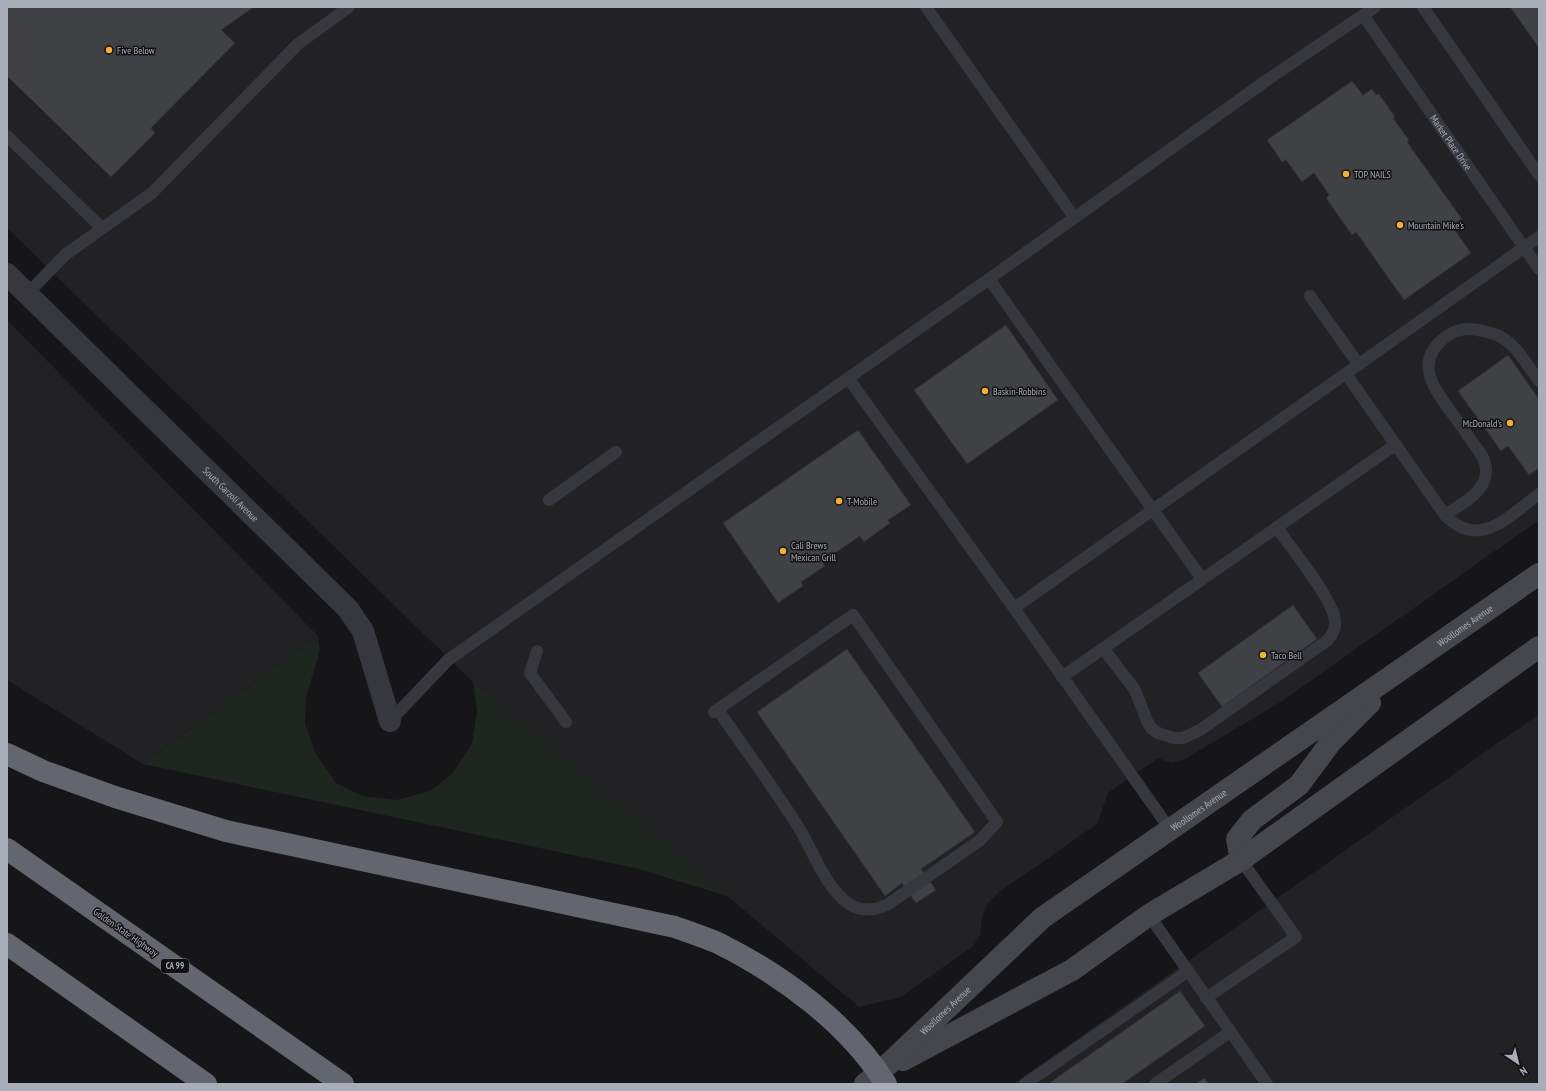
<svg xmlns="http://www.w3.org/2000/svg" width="1546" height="1091" viewBox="0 0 1546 1091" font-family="'PT Sans Narrow',sans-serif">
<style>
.built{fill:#222225}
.green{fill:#1e261f}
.building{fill:#404145;stroke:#303034}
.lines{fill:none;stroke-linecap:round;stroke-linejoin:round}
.lane{stroke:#37383d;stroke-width:12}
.street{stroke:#37383d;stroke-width:22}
.secondary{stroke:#45474d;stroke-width:22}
.highway{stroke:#63666e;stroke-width:22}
.poi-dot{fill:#f2b134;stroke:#111113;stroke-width:1.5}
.labels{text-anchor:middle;stroke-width:3;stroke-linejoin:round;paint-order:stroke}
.shield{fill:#111113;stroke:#7b7e86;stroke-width:1}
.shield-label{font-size:9px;font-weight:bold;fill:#a8adb8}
.poi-label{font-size:10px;fill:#a8adb8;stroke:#111113;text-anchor:start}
.street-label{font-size:10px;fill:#a8adb8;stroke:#111113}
</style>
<rect width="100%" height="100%" fill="#161618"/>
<g class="built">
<path d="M 7,7 L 1539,7 L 1539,520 L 1279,703 L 1183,760 L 1171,763 L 1158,758 L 1108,793 L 1097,824 L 998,893 L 988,903 L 982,916 L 980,936 L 973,946 L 901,997 L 859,1007 L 473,682 L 7,228 Z"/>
<path d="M 7,320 L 318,636 L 143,764 L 7,680 Z"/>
<path d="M 1539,714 L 1539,1084 L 1013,1084 Z"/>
</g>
<path class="green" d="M 318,636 L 320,650 L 306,697 L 305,724 L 316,754 L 336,783 L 362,796 L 397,800 L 430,791 L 452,774 L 472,744 L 477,711 L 473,682 L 730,897 L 639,869 L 143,764 Z"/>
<g class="building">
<path d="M 7,7 L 254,7 L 221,30 L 235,43 L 151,128 L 155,133 L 111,177 L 7,76 Z"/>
<path d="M 1510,7 L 1539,7 L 1539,48 Z"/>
<path d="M 1352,81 L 1363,95 L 1372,89 L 1376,95 L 1379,94 L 1395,117 L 1393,118 L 1409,140 L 1407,142 L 1462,219 L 1452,226 L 1471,253 L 1404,300 L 1356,232 L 1352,235 L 1326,198 L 1329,195 L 1314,173 L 1302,182 L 1286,160 L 1282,162 L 1267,140 Z"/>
<path d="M 1006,325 L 1058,400 L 967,464 L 914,390 Z"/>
<path d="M 1508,355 L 1539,399 L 1539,468 L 1529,475 L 1508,446 L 1501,451 L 1458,391 Z"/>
<path d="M 858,430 L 911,505 L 888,520 L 890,523 L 864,542 L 860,536 L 822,562 L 825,566 L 801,582 L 803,586 L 778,603 L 723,523 Z"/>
<path d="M 1293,605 L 1317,639 L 1222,707 L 1198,673 Z"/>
<path d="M 847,649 L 975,832 L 921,869 L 936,890 L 916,903 L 902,883 L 885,896 L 757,712 Z"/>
<path d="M 1180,991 L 1205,1026 L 1122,1084 L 1048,1084 Z"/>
<path d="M 1204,1078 L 1209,1084 L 1196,1084 Z"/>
</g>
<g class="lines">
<g class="lane">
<path d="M 926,7 L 1074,217"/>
<path d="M 1423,7 L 1539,175"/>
<path id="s1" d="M 1363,15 L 1539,269"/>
<path d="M 7,136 L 102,228"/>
<path d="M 989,279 L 1202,579"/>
<path d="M 27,294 L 65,255 L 152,193 L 298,44 L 349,7"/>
<path d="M 1310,296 L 1359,365"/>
<path d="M 1346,374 L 1445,515 C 1479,551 1509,516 1539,494"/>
<path d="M 848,378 L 1014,608 L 1169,828"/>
<path d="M 549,500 L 616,452"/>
<path d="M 1445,515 C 1461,504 1487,492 1486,470 C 1486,459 1479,451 1473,443 C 1465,431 1457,420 1448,408 C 1432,385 1416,362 1443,339 C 1460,325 1474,328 1494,334 C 1515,341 1526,364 1539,381"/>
<path d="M 1014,608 L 1539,237"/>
<path d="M 1103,648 L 1135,690 L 1147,721 L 1151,728 L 1158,733 L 1174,738 L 1183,738 L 1200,730 L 1328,640 C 1333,634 1336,628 1335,620 C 1332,598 1292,549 1277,528"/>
<path d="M 537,651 L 530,673 L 566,722"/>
<path d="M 1062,677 L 1395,445"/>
<path d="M 714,712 L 853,615 L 997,822 L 979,841 L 887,905 C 875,910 861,912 849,904 C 825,887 814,853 799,828 C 774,788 745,749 718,710"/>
<path d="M 390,721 L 448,660 L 989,279 L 1267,80 L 1375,7"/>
<path d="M 1149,915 L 1267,1084"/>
<path d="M 1206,998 L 1296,937 L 1241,860"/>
<path d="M 1025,1084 L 1187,972"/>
<path d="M 1155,1084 L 1230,1032"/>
</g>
<path class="street" id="s2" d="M 7,274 L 348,609 L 363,631 L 390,721"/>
<g class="secondary">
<path d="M 1241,860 L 1237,839 L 1252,820 L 1299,785 L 1331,742 L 1370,703"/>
<path d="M 903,1060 L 1072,970 L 1149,915 L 1241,860 L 1539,647"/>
<path id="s3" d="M 865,1084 L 879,1073 L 1042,918 L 1539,574"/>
</g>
<g class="highway">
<path d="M 7,754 L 43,771 L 115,797 L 226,831 L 675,927 C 689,932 704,937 718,943 C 782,975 848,1023 886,1084"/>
<path d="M 7,849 L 343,1084"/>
<path d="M 7,944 L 206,1084"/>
</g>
</g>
<g class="poi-dot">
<circle cx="109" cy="50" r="4"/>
<circle cx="1346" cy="174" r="4"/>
<circle cx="1400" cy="225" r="4"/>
<circle cx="985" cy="391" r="4"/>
<circle cx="1510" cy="423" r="4"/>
<circle cx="839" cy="501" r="4"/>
<circle cx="783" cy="551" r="4"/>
<circle cx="1263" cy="655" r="4"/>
</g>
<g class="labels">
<rect class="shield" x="161" y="959" width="28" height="14" rx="3"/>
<g class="shield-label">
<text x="175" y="969">CA 99</text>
</g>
<g class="poi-label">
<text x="117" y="54">Five Below</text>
<text x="1354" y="178">TOP NAILS</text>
<text x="1408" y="229">Mountain Mike's</text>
<text x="993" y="395">Baskin-Robbins</text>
<text x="1502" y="427" text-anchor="end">McDonald's</text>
<text x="847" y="505">T-Mobile</text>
<text x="791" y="549">Cali Brews<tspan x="791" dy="12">Mexican Grill</tspan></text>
<text x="1271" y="659">Taco Bell</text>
</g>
<g class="street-label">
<text dy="4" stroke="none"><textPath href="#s1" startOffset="155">Market Place Drive</textPath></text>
<text dy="4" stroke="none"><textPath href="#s2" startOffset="314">South Garzoli Avenue</textPath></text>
<text dy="4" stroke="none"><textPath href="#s3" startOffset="757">Woollomes Avenue</textPath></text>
<text dy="4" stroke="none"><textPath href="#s3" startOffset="433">Woollomes Avenue</textPath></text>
<text transform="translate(126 932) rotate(35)" y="4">Golden State Highway</text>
<text dy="4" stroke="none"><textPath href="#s3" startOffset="109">Woollomes Avenue</textPath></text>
</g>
</g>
<rect width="1546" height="1091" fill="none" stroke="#a8adb8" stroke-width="16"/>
<g transform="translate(1518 1063) rotate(145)" stroke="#111113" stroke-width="3" paint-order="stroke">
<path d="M0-3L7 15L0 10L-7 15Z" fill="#a8adb8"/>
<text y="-6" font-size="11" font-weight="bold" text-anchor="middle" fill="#a8adb8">N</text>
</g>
</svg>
